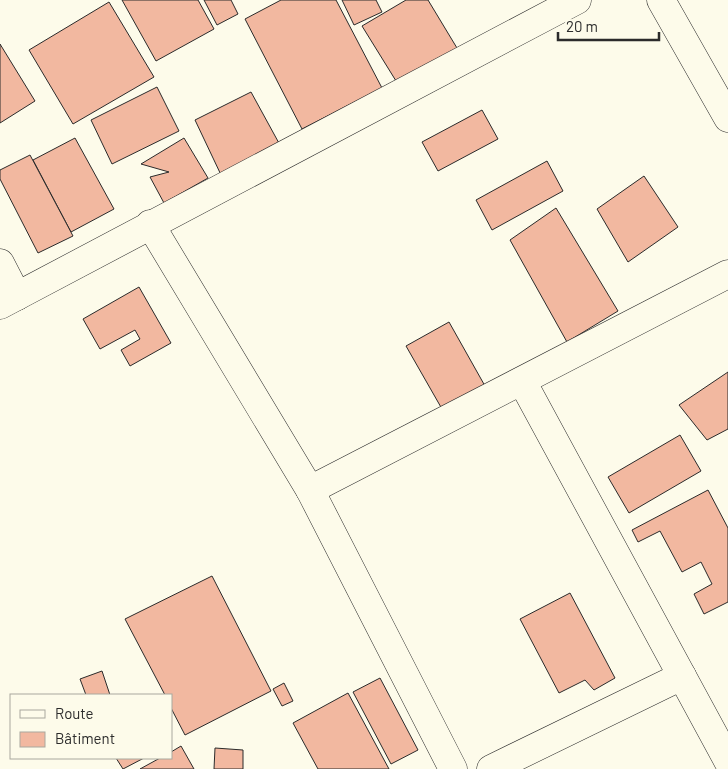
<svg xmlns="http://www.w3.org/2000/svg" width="728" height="769" viewBox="0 0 728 769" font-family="Barlow,sans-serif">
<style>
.building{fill:#f2b8a0;stroke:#2b2b2b}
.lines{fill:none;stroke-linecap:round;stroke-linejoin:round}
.minor-casing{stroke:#2b2b2b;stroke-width:29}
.minor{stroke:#fdfbea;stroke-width:28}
</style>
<rect width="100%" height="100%" fill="#fdfbea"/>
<g class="building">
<path d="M 122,0 L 198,0 L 214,29 L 156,61 Z"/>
<path d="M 204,0 L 231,0 L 238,14 L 217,25 Z"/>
<path d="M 281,0 L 336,0 L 382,88 L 302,129 L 245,19 Z"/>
<path d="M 342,0 L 376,0 L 382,12 L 354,25 Z"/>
<path d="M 406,0 L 428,0 L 460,53 L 401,89 L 362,26 Z"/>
<path d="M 109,2 L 154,77 L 73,124 L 29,50 Z"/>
<path d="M 0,44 L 35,101 L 0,123 Z"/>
<path d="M 157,87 L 179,131 L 112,164 L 91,120 Z"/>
<path d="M 251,92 L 280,145 L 222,177 L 195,120 Z"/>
<path d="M 482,110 L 498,139 L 438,171 L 422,142 Z"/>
<path d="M 75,138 L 114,209 L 71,232 L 33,160 Z"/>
<path d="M 184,138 L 208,178 L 164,203 L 150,177 L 169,172 L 141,164 Z"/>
<path d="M 30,155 L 73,236 L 38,253 L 0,179 L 0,170 Z"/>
<path d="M 547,161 L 563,191 L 492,230 L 476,200 Z"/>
<path d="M 644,176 L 678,227 L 628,262 L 597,209 Z"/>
<path d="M 556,208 L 618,311 L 567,342 L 510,240 Z"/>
<path d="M 139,287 L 171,343 L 130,366 L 121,350 L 140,339 L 135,330 L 100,349 L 83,319 Z"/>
<path d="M 449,322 L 485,386 L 442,409 L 406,346 Z"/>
<path d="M 728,372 L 728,429 L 707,440 L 679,405 Z"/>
<path d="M 680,435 L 701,471 L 629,513 L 608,477 Z"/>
<path d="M 708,490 L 728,528 L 728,602 L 704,614 L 694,594 L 712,584 L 701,562 L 682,572 L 660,531 L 638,542 L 632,530 Z"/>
<path d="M 212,576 L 271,691 L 185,735 L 171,708 L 171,695 L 165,695 L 125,619 Z"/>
<path d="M 570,593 L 615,678 L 594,690 L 585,680 L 559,693 L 520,619 Z"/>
<path d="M 102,671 L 110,695 L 86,695 L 80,679 Z"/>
<path d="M 380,678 L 418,750 L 391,764 L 353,692 Z"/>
<path d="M 284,683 L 293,701 L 282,706 L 273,689 Z"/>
<path d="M 348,693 L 389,769 L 318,769 L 293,723 Z"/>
<path d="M 181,746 L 194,769 L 140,769 L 160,758 L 171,758 L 171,752 Z"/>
<path d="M 215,748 L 243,750 L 243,769 L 214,769 Z"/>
<path d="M 116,758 L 144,758 L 123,769 Z"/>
</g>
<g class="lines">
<g class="minor-casing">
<g id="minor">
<path d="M 661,0 L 728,118"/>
<path d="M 150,224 L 310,490 L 453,769"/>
<path d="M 0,263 L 17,296"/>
<path d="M 0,305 L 577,0"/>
<path d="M 522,381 L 728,761"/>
<path d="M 310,490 L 728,274"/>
<path d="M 491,769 L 682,676"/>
</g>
</g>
<use href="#minor" class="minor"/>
</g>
<rect x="10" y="694" width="162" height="65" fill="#fdfbea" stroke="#a9a89e"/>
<rect x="20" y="710" width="25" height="8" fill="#fdfbea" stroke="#a9a89e"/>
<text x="55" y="719" font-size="15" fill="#2b2b2b">Route</text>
<rect x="20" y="732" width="25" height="15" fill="#f2b8a0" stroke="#a9a89e"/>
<text x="55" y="744" font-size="15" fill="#2b2b2b">Bâtiment</text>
<path d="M558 32v8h101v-8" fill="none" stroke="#2b2b2b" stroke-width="2.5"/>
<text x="566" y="32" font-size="15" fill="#2b2b2b" stroke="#fdfbea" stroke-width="4" paint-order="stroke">20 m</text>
</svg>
